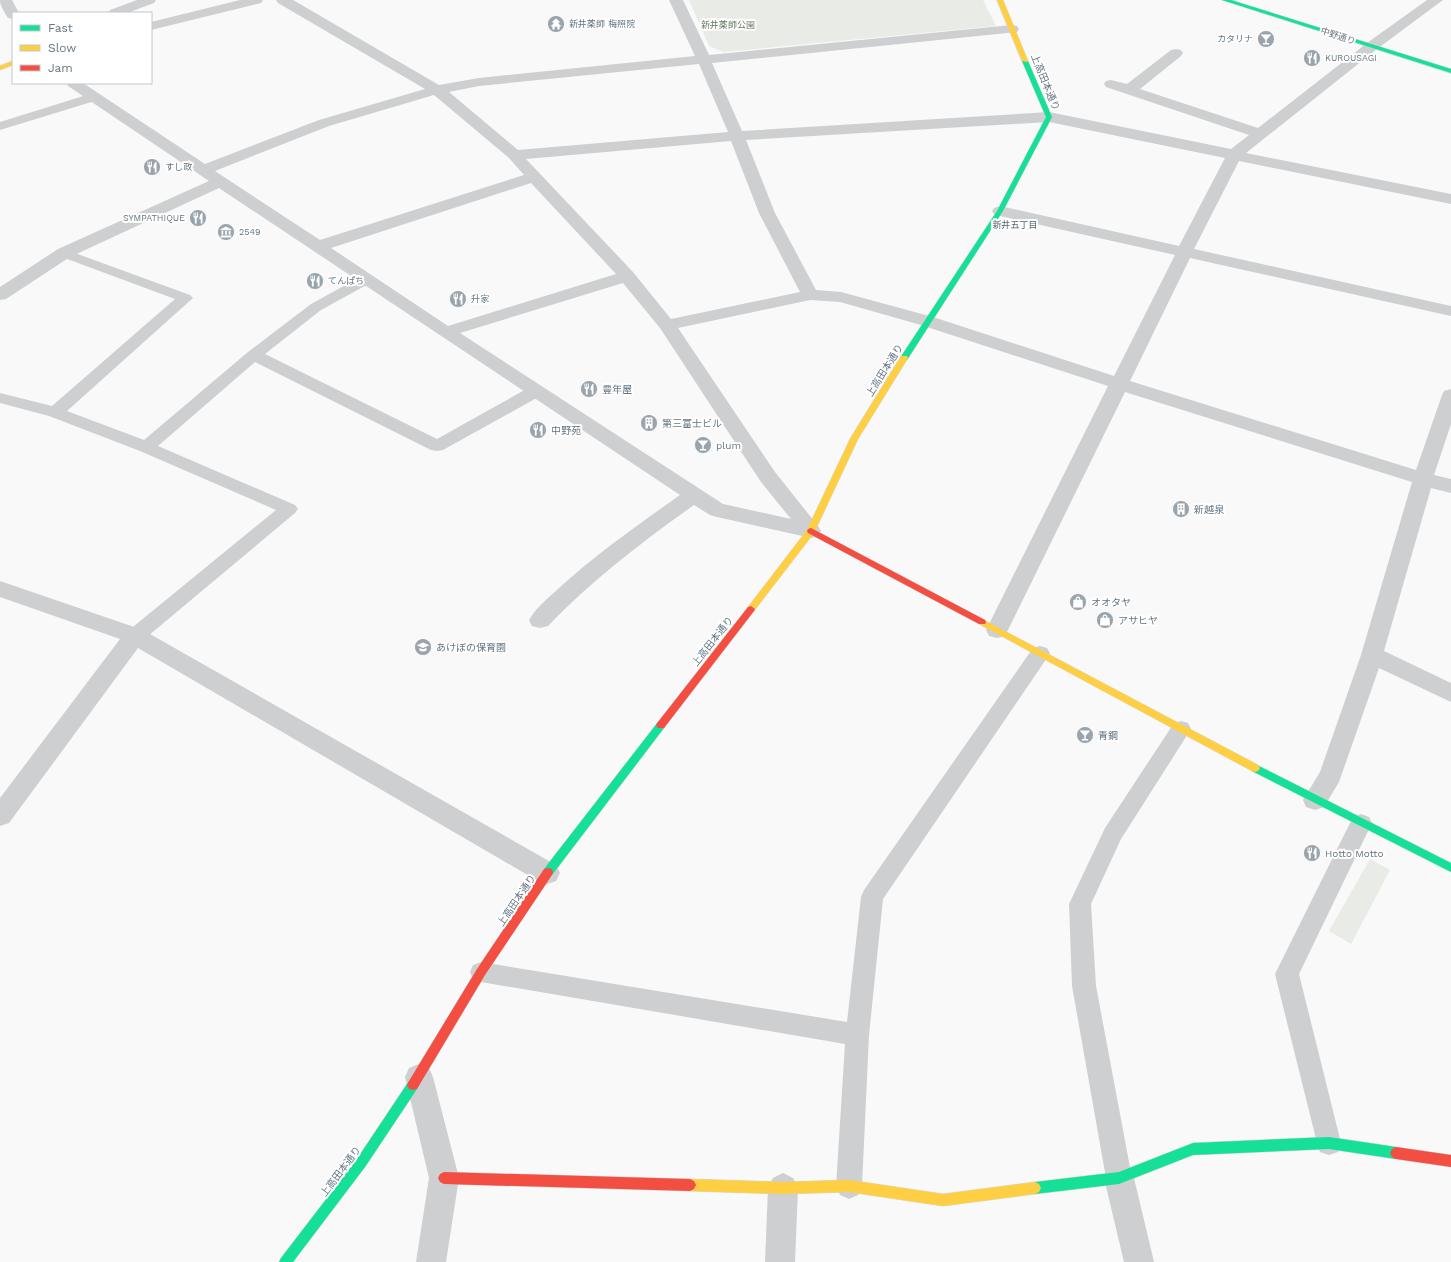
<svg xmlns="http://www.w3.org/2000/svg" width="1451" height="1262" viewBox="0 0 1451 1262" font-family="'Work Sans','Noto Sans JP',sans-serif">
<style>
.green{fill:#e8ebe6}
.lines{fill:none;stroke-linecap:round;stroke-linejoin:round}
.fast-casing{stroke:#d5d6d7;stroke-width:1}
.slow-casing{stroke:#d5d6d7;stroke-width:1}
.jam-casing{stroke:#d5d6d7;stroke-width:1}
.lane{fill:#cecfd0;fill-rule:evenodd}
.street{fill:#cecfd0;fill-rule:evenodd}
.fast{fill:#16e098;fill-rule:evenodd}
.slow{fill:#ffcf43;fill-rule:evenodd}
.jam{fill:#f24e42;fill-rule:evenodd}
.labels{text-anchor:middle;stroke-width:4;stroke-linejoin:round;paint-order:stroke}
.far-poi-label{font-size:9px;fill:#657683;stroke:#fff;text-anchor:start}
.far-park-label{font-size:9px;fill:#687a64;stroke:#fff}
.far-street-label{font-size:9px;fill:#657683;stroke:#fff}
.far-neighbourhood-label{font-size:9px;fill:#57646e;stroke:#fff}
.street-label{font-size:10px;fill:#657683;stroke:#fff}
.poi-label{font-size:10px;fill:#657683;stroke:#fff;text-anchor:start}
</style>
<rect width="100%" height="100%" fill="#f9f9f9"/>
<g class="green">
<path d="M 689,0 L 983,0 L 996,26 L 724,52 L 709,46 Z"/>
<path d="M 1370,859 L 1390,870 L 1351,944 L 1329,931 Z"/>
</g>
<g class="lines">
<g class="fast-casing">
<g id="fast">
<path d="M 1222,0 L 1231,0 L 1451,69 L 1451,73 Z"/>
<path d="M 1025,59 L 1028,61 L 1052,117 L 1003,211 L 907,360 L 901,360 L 900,358 L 997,211 L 1046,117 L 1022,61 Z"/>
<path d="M 661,721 L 664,722 L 666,725 L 664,728 L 552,875 L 548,876 L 544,875 L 543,872 L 544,869 L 658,722 Z"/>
<path d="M 1255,764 L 1451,863 L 1451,872 L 1252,771 L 1250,768 L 1252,765 Z"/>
<path d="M 413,1080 L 417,1081 L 419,1085 L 417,1089 L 365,1167 L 293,1262 L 279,1262 L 281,1258 L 357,1159 L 409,1081 Z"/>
<path d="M 1329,1137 L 1396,1147 L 1400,1149 L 1402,1153 L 1400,1157 L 1396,1159 L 1329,1149 L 1193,1155 L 1119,1184 L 1035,1194 L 1031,1192 L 1029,1188 L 1031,1184 L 1035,1182 L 1119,1172 L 1193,1143 Z"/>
</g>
</g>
<g class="slow-casing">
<g id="slow">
<path d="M 997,0 L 1003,0 L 1028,61 L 1027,62 L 1022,61 Z"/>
<path d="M 13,61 L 13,65 L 0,70 L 0,66 Z"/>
<path d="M 901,356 L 907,356 L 908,358 L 858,439 L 814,533 L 754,611 L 748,611 L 747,609 L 748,607 L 807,530 L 850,439 Z"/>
<path d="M 982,619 L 1258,765 L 1260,768 L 1258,771 L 1255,772 L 1252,771 L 979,624 L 978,622 Z"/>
<path d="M 690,1179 L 783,1182 L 849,1180 L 943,1194 L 1035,1182 L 1039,1184 L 1041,1188 L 1039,1192 L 1035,1194 L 943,1206 L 849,1192 L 783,1194 L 690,1191 L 686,1189 L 684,1185 L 686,1181 Z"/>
</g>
</g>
<g class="jam-casing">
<g id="jam">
<path d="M 811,528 L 985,620 L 986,622 L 985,624 L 979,624 L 808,533 L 807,531 L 808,529 Z"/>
<path d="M 751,606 L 755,609 L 754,611 L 664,728 L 658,728 L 656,725 L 658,722 L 748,607 Z"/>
<path d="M 548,868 L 552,869 L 553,872 L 552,875 L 485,975 L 417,1089 L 413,1090 L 409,1089 L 407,1085 L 409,1081 L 477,969 L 544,869 Z"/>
<path d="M 1396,1147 L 1451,1155 L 1451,1167 L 1396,1159 L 1392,1157 L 1390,1153 L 1392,1149 Z"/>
<path d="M 444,1172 L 690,1179 L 694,1181 L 696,1185 L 694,1189 L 690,1191 L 444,1184 L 440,1182 L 438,1178 L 440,1174 Z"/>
</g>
</g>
<g class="lane">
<path d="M 93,93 L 98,94 L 99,97 L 98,100 L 0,130 L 0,122 Z"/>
<path d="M 64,249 L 190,295 L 193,298 L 67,411 L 144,440 L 248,352 L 311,304 L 362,276 L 367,275 L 372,276 L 374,279 L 372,282 L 321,310 L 265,354 L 437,439 L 530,387 L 536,386 L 542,387 L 544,391 L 542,395 L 443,450 L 437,451 L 431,450 L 255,362 L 158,446 L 295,505 L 298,509 L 295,513 L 142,641 L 135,643 L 128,641 L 125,636 L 128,631 L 276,510 L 140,451 L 49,416 L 0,403 L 0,393 L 52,406 L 175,299 L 59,256 L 57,253 L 59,250 Z"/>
<path d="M 1040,646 L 1047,648 L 1050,653 L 1047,658 L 883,899 L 869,1035 L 862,1186 L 858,1195 L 849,1199 L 840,1195 L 836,1186 L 845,1044 L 481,982 L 473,979 L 470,972 L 473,965 L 481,962 L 847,1022 L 861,897 L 864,890 L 1033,648 Z"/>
<path d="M 1181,721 L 1188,723 L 1191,729 L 1121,839 L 1091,904 L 1096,986 L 1132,1178 L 1128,1187 L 1119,1190 L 1110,1187 L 1106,1178 L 1072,986 L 1069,904 L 1105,828 L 1174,723 Z"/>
<path d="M 1361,814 L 1369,817 L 1372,823 L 1299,974 L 1341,1143 L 1338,1152 L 1329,1155 L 1320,1152 L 1317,1143 L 1275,974 L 1353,817 Z"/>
</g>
<g class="street">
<path d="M 0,0 L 12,0 L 19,13 L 13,13 L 13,19 L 8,18 C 5,13 0,6 0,0 Z"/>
<path d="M 137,0 L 156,0 L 154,3 L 127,13 L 108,13 L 110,10 Z"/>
<path d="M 240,0 L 263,0 L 261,3 L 151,30 L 151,22 Z"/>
<path d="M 276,0 L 293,0 L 439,85 L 479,78 L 695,56 L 669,0 L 683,0 L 709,55 L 1012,25 L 1017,26 L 1019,29 L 1017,32 L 712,63 L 742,131 L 1049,112 L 1231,149 L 1249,135 L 1106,87 L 1104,84 L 1106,81 L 1111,80 L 1127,84 L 1171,50 L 1176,49 L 1181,50 L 1183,53 L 1181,56 L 1140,89 L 1258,128 L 1367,43 L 1427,0 L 1443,0 L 1377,49 L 1246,153 L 1451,194 L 1451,204 L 1239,161 L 1194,249 L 1451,306 L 1451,316 L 1190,258 L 1130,381 L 1416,470 L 1442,395 L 1444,391 L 1451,389 L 1451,424 L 1434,475 L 1451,479 L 1451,493 L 1431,488 L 1384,651 L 1451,683 L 1451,702 L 1379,668 L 1339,782 L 1324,807 L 1315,810 L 1306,807 L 1303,800 L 1320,772 L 1361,655 L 1412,482 L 1125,392 L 1008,630 L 1005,636 L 997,638 L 989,636 L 986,630 L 1108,386 L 921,325 L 840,302 L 810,300 L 678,328 L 775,472 L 818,526 L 821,531 L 818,536 L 811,538 L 717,517 L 710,515 L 694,505 C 642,542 592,580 548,626 L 540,628 L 532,626 L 529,620 C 536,608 548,598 558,589 C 596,554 638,525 680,495 L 219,188 L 70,257 L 6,299 L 0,300 L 0,287 L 58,249 L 209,181 L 68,86 L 66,83 L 83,83 L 205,164 L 319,120 L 425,89 L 278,3 ZM 699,64 L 728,132 L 518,150 L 449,92 L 479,86 ZM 434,95 L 509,158 L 524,175 L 320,240 L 215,171 L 329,126 ZM 1049,122 L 1225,158 L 1179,246 L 1000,206 L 994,208 L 992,211 L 994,214 L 1000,216 L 1175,255 L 1114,376 L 933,317 L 841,292 L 816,290 L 775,213 L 746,140 ZM 731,141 L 759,213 L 800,292 L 671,319 L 633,272 L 526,159 ZM 531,183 L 616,274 L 448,326 L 331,248 ZM 623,283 L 660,328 L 761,482 L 791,519 L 723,504 L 460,333 Z"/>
<path d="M 0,581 L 143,630 L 556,865 L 560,873 L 556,881 L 547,884 L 538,881 L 138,648 L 9,823 L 0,826 L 0,798 L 120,639 L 0,597 Z"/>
<path d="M 419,1064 L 429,1068 L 433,1077 L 459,1178 L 446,1262 L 416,1262 L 429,1178 L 405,1077 L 409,1068 Z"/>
<path d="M 1119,1164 L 1129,1168 L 1134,1178 L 1154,1262 L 1124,1262 L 1104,1178 L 1109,1168 Z"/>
<path d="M 783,1173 L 793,1178 L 798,1188 L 795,1262 L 765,1262 L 768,1188 L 773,1178 Z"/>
</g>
<use href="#fast" class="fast"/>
<use href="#slow" class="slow"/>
<use href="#jam" class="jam"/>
</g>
<defs>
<g id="temple-disc" transform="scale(0.9)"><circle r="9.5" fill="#99a4ac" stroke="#fff"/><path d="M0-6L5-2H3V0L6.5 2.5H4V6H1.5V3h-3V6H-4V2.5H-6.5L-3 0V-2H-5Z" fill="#fff"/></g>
<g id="bar-disc" transform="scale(0.9)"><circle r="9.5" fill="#99a4ac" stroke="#fff"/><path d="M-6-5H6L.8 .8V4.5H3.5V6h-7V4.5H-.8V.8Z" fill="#fff"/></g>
<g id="restaurant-disc" transform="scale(0.9)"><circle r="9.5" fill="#99a4ac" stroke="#fff"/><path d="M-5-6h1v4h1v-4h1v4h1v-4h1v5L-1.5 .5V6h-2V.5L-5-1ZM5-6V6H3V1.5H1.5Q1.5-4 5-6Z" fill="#fff"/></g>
<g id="museum-disc" transform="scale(0.9)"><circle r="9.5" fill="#99a4ac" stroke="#fff"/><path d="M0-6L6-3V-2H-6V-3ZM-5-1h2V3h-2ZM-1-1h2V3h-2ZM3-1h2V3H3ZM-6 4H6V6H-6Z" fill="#fff"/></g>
<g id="building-disc" transform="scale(0.9)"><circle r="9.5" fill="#99a4ac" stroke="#fff"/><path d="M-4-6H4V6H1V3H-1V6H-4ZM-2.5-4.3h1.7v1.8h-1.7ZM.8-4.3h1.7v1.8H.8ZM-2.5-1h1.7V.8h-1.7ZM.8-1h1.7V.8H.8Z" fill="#fff"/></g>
<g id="shop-disc" transform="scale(0.9)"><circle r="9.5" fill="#99a4ac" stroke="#fff"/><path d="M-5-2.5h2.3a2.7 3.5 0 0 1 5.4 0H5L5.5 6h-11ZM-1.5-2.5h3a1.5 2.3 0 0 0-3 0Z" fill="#fff"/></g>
<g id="school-disc" transform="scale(0.9)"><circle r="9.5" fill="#99a4ac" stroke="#fff"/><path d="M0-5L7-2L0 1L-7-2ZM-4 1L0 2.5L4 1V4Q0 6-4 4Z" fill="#fff"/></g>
</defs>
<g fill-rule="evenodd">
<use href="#temple-disc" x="556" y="24"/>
<use href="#bar-disc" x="1266" y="39"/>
<use href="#restaurant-disc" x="1312" y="58"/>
<use href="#restaurant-disc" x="152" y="167"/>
<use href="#restaurant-disc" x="198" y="218"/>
<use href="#museum-disc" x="226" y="232"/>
<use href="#restaurant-disc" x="315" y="281"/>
<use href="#restaurant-disc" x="458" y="299"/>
<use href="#restaurant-disc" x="589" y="389"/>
<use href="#building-disc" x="649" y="423"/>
<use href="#restaurant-disc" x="538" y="430"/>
<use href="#bar-disc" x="703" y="445"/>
<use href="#building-disc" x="1181" y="509"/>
<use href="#shop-disc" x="1078" y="602"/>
<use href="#shop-disc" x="1105" y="620"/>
<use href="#school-disc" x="423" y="647"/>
<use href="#bar-disc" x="1085" y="735"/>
<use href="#restaurant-disc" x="1312" y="853"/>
</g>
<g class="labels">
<g class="far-poi-label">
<text x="569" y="27">新井薬師 梅照院</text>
<text x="1253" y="42" text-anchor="end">カタリナ</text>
<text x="1325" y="61">KUROUSAGI</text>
<text x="165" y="170">すし政</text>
<text x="185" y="221" text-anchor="end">SYMPATHIQUE</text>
<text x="239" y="235">2549</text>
<text x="328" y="284">てんぱち</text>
<text x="471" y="302">升家</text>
</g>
<g class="far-park-label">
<text x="728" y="28">新井薬師公園</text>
</g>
<g class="far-street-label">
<text transform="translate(1338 36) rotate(18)" y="3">中野通り</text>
</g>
<g class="far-neighbourhood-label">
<text x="1015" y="228">新井五丁目</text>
</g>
<g class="street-label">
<text transform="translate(1046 82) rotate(68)" y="4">上高田本通り</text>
<text transform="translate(884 370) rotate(-58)" y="4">上高田本通り</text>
<text transform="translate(712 641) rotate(-52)" y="4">上高田本通り</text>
<text transform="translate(516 900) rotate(-56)" y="4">上高田本通り</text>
<text transform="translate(340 1171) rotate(-53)" y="4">上高田本通り</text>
</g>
<g class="poi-label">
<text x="602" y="393">豊年屋</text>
<text x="662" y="427">第三富士ビル</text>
<text x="551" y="434">中野苑</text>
<text x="716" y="449">plum</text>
<text x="1194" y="513">新越泉</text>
<text x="1091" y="606">オオタヤ</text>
<text x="1118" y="624">アサヒヤ</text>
<text x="436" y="651">あけぼの保育園</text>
<text x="1098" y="739">青鋼</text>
<text x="1325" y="857">Hotto Motto</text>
</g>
</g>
<rect x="12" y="12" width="140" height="72" fill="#ffffff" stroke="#c1c8cd"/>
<rect x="20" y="25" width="20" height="6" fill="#16e098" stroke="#c1c8cd"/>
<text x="48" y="32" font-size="12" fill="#657683">Fast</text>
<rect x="20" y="45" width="20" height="6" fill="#ffcf43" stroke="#c1c8cd"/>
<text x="48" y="52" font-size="12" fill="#657683">Slow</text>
<rect x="20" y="65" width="20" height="6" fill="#f24e42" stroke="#c1c8cd"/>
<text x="48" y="72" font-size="12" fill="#657683">Jam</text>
</svg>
